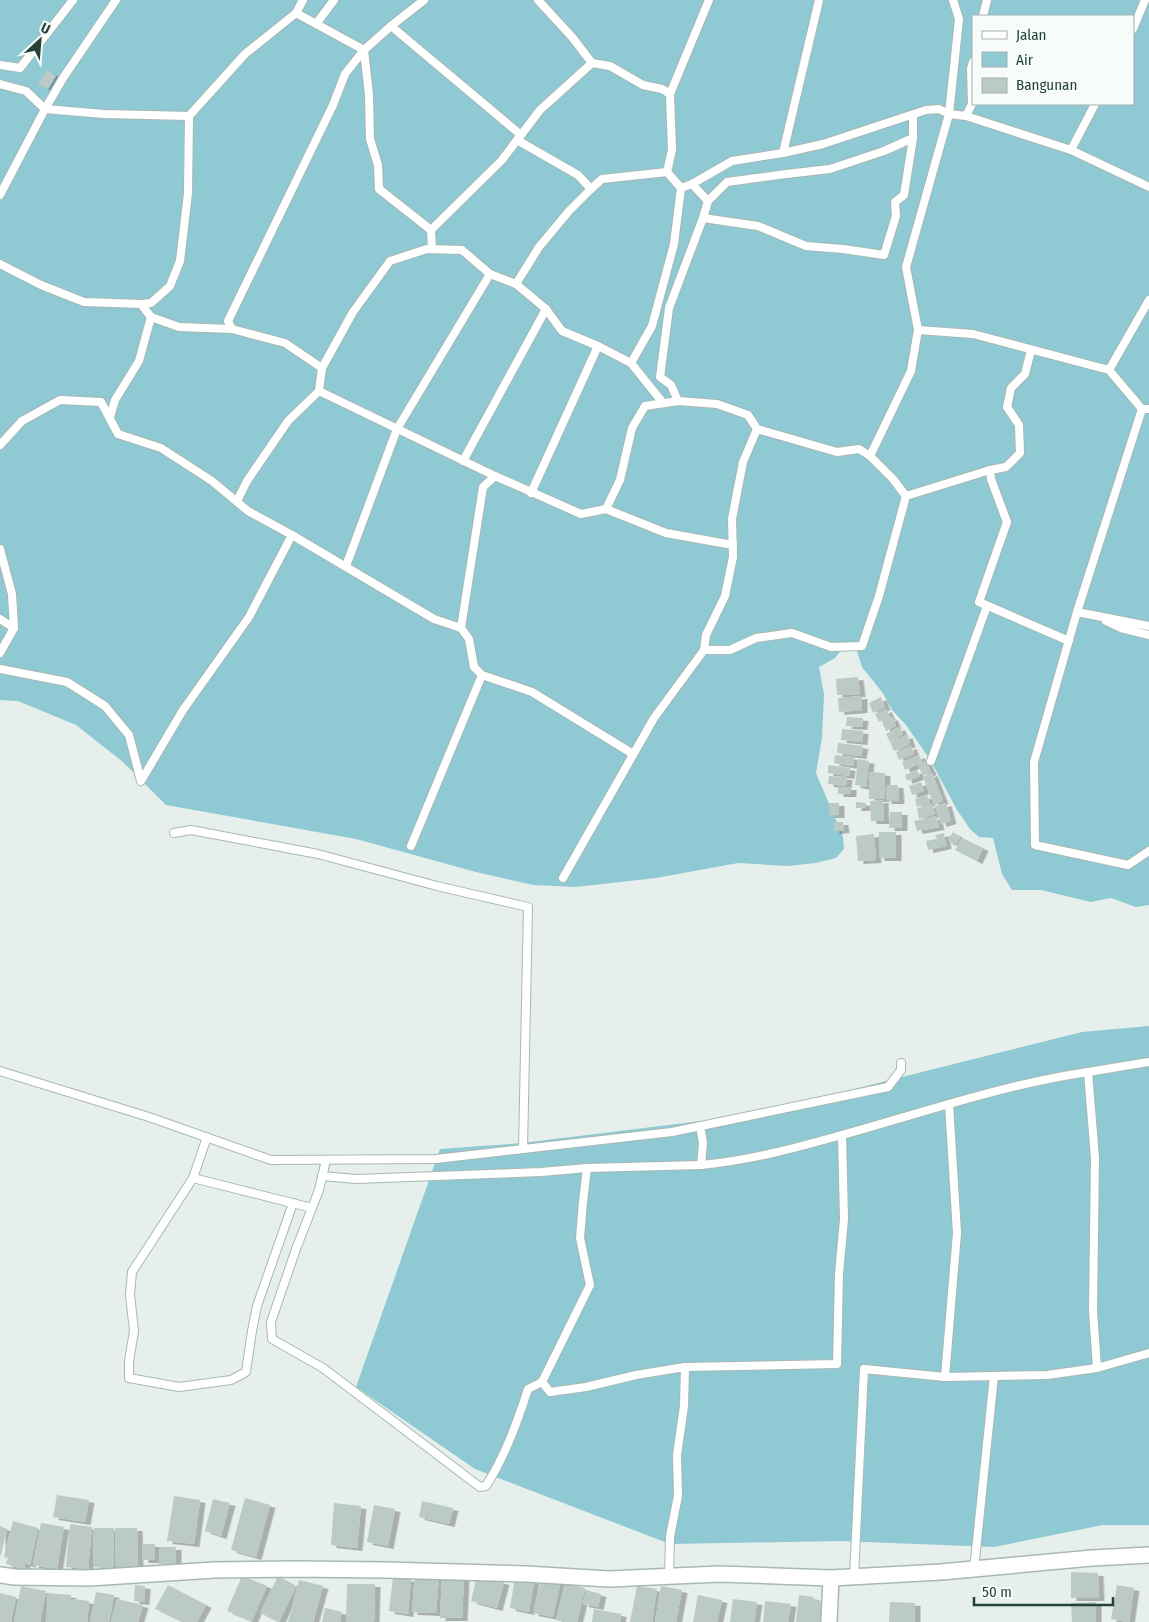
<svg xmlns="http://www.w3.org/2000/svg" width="1149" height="1622" viewBox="0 0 1149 1622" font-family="'Fira Sans Condensed',sans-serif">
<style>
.water{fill:#8ec9d4;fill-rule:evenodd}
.building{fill:#bbcac4;filter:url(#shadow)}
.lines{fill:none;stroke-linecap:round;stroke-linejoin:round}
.lane-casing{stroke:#a8b8b2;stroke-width:10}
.street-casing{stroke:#a8b8b2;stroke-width:18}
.lane{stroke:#fff;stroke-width:8}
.street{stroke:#fff;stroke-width:15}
</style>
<defs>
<filter id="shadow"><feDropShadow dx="5.5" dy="3" stdDeviation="0" flood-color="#0004"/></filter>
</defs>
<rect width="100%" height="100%" fill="#e6efeb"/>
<g class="water">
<path d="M 0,0 L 1149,0 L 1149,905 L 1136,907 L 1111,898 L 1091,902 L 1041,890 L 1012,890 L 1002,874 L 993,838 L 979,837 L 970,829 L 957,810 L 931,761 L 906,725 L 893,711 L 882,692 L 862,667 L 855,645 L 845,645 L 835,658 L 819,667 L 824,694 L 822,738 L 816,773 L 843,837 L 844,849 L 836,858 L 815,863 L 788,866 L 738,863 L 656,878 L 576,887 L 533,885 L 476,872 L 356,839 L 166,805 L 123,762 L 76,725 L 18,701 L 0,700 ZM 973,16 L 1133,16 L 1133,104 L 973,104 Z"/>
<path d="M 1149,1026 L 1149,1525 L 1103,1525 L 994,1547 L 840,1541 L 670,1544 L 475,1469 L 356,1387 L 440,1149 L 522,1143 L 750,1115 L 1082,1032 Z"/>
</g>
<g class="building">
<path d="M 47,70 L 56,76 L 48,89 L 38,84 Z"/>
<path d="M 858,677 L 860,694 L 837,695 L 836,679 Z"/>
<path d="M 862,696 L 862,710 L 839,712 L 838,698 Z"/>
<path d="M 881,697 L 885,707 L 873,713 L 869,703 Z"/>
<path d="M 886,709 L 890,717 L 879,722 L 875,714 Z"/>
<path d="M 847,717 L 863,718 L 862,727 L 846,726 Z"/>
<path d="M 892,717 L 896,726 L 886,731 L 882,722 Z"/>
<path d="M 899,727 L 903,734 L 890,742 L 886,734 Z"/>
<path d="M 842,729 L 863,731 L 862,742 L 841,740 Z"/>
<path d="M 907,735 L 910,744 L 894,751 L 890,742 Z"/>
<path d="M 838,743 L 863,746 L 861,756 L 837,753 Z"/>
<path d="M 911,746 L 914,754 L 899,760 L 896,752 Z"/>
<path d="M 835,755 L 854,757 L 853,766 L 834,763 Z"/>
<path d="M 919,755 L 922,762 L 905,770 L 902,762 Z"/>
<path d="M 858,759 L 869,761 L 866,787 L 855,785 Z"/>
<path d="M 926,761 L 931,772 L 923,776 L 918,765 Z"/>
<path d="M 828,765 L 850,768 L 849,776 L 828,773 Z"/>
<path d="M 917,770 L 920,776 L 907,781 L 905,775 Z"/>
<path d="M 869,772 L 885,773 L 884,799 L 869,799 Z"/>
<path d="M 932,773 L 943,801 L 934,805 L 923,777 Z"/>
<path d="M 829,776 L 847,777 L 846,786 L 828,784 Z"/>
<path d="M 921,782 L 924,791 L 912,795 L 909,786 Z"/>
<path d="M 886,785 L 898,785 L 899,801 L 886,801 Z"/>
<rect x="838" y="787" width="13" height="7"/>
<path d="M 927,795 L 930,803 L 917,807 L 915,799 Z"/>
<path d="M 883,800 L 884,821 L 871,821 L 870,801 Z"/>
<path d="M 856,802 L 866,803 L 866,808 L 856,808 Z"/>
<rect x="829" y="803" width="10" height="12"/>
<path d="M 946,803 L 951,821 L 941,824 L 935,806 Z"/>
<path d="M 932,804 L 935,814 L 919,819 L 917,808 Z"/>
<path d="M 890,812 L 902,812 L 902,828 L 889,828 Z"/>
<path d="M 936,816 L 939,827 L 917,831 L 914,821 Z"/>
<path d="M 834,822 L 843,822 L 844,830 L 834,831 Z"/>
<rect x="879" y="832" width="17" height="26"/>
<path d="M 953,832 L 960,837 L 955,846 L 948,840 Z"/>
<path d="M 944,833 L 946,846 L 928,850 L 926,841 L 937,839 L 935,835 Z"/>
<path d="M 874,834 L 876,860 L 858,861 L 856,836 Z"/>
<path d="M 962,838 L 983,848 L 977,861 L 955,850 Z"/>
<path d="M 57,1495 L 89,1500 L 85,1522 L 53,1517 Z"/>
<path d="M 174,1496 L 200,1500 L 194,1544 L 167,1541 Z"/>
<path d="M 245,1498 L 270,1505 L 256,1557 L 231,1550 Z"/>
<path d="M 213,1499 L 230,1503 L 221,1536 L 205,1531 Z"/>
<path d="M 422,1501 L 453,1508 L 449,1524 L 419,1517 Z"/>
<path d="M 334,1503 L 361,1506 L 357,1548 L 331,1545 Z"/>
<path d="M 374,1505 L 395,1509 L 388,1546 L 367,1542 Z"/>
<path d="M 13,1521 L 38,1528 L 30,1565 L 25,1563 L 24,1569 L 6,1564 L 8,1557 L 4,1556 Z"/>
<path d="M 41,1523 L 64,1527 L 57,1569 L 33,1565 Z"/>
<path d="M 70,1524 L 92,1527 L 88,1569 L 66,1567 Z"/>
<path d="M 0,1526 L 7,1529 L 1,1555 L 0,1555 Z"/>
<path d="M 94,1528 L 114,1528 L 114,1568 L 93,1567 Z"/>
<path d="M 115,1528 L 137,1528 L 138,1567 L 116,1567 Z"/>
<path d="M 142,1544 L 155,1544 L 155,1560 L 143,1560 Z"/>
<rect x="159" y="1547" width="17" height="17"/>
<path d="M 415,1572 L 439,1574 L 436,1613 L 412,1612 Z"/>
<path d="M 1071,1572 L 1098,1573 L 1099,1598 L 1071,1598 Z"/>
<path d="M 242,1576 L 267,1586 L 252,1621 L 227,1611 Z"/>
<path d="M 278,1576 L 296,1586 L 279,1622 L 260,1613 Z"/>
<path d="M 477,1576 L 504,1582 L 497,1608 L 471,1601 Z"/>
<path d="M 542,1576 L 561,1580 L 553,1617 L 533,1613 Z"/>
<path d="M 393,1577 L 411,1579 L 408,1614 L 389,1611 Z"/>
<path d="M 442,1577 L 464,1578 L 462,1618 L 440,1618 Z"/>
<path d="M 515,1578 L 534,1581 L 529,1612 L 510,1608 Z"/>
<path d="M 299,1580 L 323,1586 L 313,1622 L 288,1622 Z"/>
<path d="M 565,1583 L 585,1588 L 577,1622 L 564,1622 L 556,1620 Z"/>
<path d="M 347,1584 L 375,1584 L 374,1622 L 346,1622 Z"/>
<path d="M 135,1585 L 145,1586 L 144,1602 L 134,1601 Z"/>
<path d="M 168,1585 L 206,1605 L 197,1622 L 183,1622 L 155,1609 Z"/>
<path d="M 1117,1585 L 1134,1588 L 1129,1622 L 1111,1619 Z"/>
<path d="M 21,1586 L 46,1591 L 40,1622 L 14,1622 Z"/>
<path d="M 637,1586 L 657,1589 L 652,1622 L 630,1622 Z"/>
<path d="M 661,1586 L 682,1590 L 676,1622 L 655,1622 Z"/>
<path d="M 586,1590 L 601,1594 L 598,1607 L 583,1604 Z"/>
<path d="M 96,1592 L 114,1595 L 109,1622 L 90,1622 Z"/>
<path d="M 0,1593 L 16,1597 L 11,1622 L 0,1622 Z"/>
<path d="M 48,1593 L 71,1595 L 69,1622 L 46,1622 Z"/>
<path d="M 698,1595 L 722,1600 L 717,1622 L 693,1622 Z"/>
<path d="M 799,1595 L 814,1597 L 813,1600 L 823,1602 L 821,1622 L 796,1622 Z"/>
<path d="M 72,1599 L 89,1601 L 87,1622 L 69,1622 Z"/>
<path d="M 117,1599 L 143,1605 L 138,1622 L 111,1622 Z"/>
<path d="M 733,1599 L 757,1602 L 754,1622 L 730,1622 Z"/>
<path d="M 765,1601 L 791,1604 L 788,1622 L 763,1622 Z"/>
<path d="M 890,1602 L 915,1603 L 915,1622 L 889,1622 Z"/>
<path d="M 1096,1602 L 1096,1622 L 1072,1622 L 1071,1603 Z"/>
<path d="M 325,1608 L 342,1612 L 340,1622 L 322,1622 Z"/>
<path d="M 594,1609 L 621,1614 L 620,1622 L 592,1622 Z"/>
</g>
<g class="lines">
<g class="lane-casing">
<g id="lane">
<path d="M 538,0 L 572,37 L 592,63"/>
<path d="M 953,0 L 959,19 L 949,114 L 966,116"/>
<path d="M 296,13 L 303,0"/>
<path d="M 983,16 L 987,0"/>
<path d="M 316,24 L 334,0"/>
<path d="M 391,26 L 424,0"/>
<path d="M 1133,29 L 1145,0"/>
<path d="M 364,50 L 369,95 L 370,139 L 378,165 L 379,189 L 431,230 L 432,249"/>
<path d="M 973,62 L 971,69 L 972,104 L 966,116 L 1071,150"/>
<path d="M 0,65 L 20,68 L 73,0"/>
<path d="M 0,84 L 26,91 L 45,109 L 63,78 L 116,0"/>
<path d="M 670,94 L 709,0"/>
<path d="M 1095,104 L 1071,150 L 1149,187"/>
<path d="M 189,116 L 245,54 L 296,13 L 364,50"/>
<path d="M 518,139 L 540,110 L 592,63 L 610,66 L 643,85 L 662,89 L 670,94 L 672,150 L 667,172"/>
<path d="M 783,153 L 823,144 L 926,110 L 939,109 L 949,114 L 906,267 L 918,330 L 973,334 L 1109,370"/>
<path d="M 681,188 L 692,184 L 732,161 L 783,153 L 819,0"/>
<path d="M 591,189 L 602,179 L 667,172 L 681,188 L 674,244 L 652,326 L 631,363"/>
<path d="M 0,195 L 45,109 L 104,114 L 189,116 L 188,193 L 180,261 L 170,286 L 151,303 L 141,304"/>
<path d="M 708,201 L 727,182 L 786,174 L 830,169 L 884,151 L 913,138"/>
<path d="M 703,218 L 758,226 L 806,246 L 843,249 L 884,255 L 896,216 L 895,202 L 904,195 L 913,138 L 913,115"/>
<path d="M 431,230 L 502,160 L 517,140 L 578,175 L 591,189 L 569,211 L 539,247 L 516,284"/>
<path d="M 0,264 L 41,285 L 84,302 L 141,304 L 151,317"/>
<path d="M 1149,300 L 1109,370 L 1142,409 L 1149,409"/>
<path d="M 546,309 L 562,331 L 598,346"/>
<path d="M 232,329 L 228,321 L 333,105 L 345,74 L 364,50 L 391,26 L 521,135"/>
<path d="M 1031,350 L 1025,374 L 1011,388 L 1007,407 L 1019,425 L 1020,453 L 1006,467 L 990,470 L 991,479 L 1007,522 L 979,602 L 1069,641"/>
<path d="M 322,368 L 353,312 L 390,261 L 427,249 L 462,250 L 490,274"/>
<path d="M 319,391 L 495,476"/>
<path d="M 678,401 L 671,385 L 660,377 L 669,308 L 703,218 L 708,201 L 692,184"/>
<path d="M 1142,409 L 1077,612 L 1149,626"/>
<path d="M 110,417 L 115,400 L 139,361 L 151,317 L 179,327 L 232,329 L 285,343 L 322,368 L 319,391 L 288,421 L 247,481 L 237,501"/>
<path d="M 757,429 L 743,462 L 732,519 L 733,557 L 725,596 L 706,635 L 704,650 L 730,650 L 756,638 L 792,633 L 831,647 L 862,646 L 879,596 L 906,496 L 990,470"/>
<path d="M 0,445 L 22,421 L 60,400 L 101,402 L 118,434 L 161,448 L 212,481 L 248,511 L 292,535"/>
<path d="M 531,493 L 598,346 L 631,363 L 663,403"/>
<path d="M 906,496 L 893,479 L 870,456 L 911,371 L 918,330"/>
<path d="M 606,509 L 620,480 L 632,428 L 645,406 L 678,401 L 717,404 L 748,415 L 757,429 L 837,452 L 859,449 L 870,456"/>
<path d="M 0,549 L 12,594 L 14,628 L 0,653"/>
<path d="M 346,566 L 397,429 L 490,274 L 516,284 L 546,309 L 463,461"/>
<path d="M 1077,612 L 1034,762 L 1035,845 L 1128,865 L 1149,851"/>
<path d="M 0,619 L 14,628"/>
<path d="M 1106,621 L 1121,628 L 1149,635"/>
<path d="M 0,669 L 67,682 L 105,706 L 129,735 L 141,781 L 183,710 L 249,617 L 292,535 L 434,619 L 461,628"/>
<path d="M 633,754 L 532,692 L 482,675 L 474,667 L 469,639 L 461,628 L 483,487 L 495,476 L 581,514 L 606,509 L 666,533 L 733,545"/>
<path d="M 931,761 L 987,606"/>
<path d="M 174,833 L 191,830 L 318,854 L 437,886 L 528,907 L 523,1149"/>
<path d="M 411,846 L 482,675"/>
<path d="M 563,878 L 654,718 L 704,650"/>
<path d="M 0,1071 L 149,1117 L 271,1160 L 436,1159 L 672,1132 L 888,1087 L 901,1070 L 901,1063"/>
<path d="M 1088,1072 L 1149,1062"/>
<path d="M 949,1104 L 957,1233 L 945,1377 L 994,1376 L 974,1570"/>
<path d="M 700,1126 L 703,1143 L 701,1165 C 745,1161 788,1150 831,1138 C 916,1115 1000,1085 1088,1072 L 1095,1158 L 1093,1311 L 1097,1368"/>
<path d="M 207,1137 L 193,1178 L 312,1208"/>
<path d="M 326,1160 L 319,1190 L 296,1249 L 271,1322 L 272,1339 L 323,1368 L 480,1487 L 486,1486 C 505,1456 517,1423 528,1389 L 542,1382"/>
<path d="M 322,1176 L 356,1179 L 541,1172 L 587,1168"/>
<path d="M 193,1178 L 132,1272 L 130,1295 L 134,1331 L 129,1361 L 129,1378 L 179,1387 L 231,1380 L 246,1372 L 252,1331 L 257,1306 L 293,1203"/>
<path d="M 685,1367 L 837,1364 L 839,1274 L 844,1219 L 842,1135"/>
<path d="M 994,1376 L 1047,1375 L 1097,1368 L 1149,1353"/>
<path d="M 669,1576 L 670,1536 L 678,1496 L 677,1455 L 684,1406 L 685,1367 L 636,1375 L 586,1387 L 550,1392 L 542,1382 L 590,1285 L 580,1238 L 583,1202 L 587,1168 L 701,1165"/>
<path d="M 854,1577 L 864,1369 L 945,1377"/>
</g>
</g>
<g class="street-casing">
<g id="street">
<path d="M 0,1575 L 15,1577 L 89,1578 L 214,1570 L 296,1569 L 385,1570 L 526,1574 L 609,1579 L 719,1574 L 831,1578 L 941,1572 L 1092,1558 L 1149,1555"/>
<path d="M 829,1622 L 831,1578"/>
</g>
</g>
<use href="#lane" class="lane"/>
<use href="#street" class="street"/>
</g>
<rect x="972" y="15" width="162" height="90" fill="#f7fbf9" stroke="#a3b1ad"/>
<rect x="982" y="31" width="25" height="8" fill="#ffffff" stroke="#a3b1ad"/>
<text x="1016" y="40" font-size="15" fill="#24423a">Jalan</text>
<rect x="982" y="52" width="25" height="15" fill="#8ec9d4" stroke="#a3b1ad"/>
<text x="1016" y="65" font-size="15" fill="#24423a">Air</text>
<rect x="982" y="78" width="25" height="15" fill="#bbcac4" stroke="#a3b1ad"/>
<text x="1016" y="90" font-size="15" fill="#24423a">Bangunan</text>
<g transform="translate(40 40) rotate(26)" stroke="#f7fbf9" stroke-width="4" paint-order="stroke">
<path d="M0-4L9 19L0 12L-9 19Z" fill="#24423a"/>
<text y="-8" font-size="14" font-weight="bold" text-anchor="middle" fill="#24423a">U</text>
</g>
<path d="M974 1597v8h139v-8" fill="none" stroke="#24423a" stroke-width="2.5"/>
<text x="982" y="1597" font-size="15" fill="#24423a" stroke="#f7fbf9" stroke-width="4" paint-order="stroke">50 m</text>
</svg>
